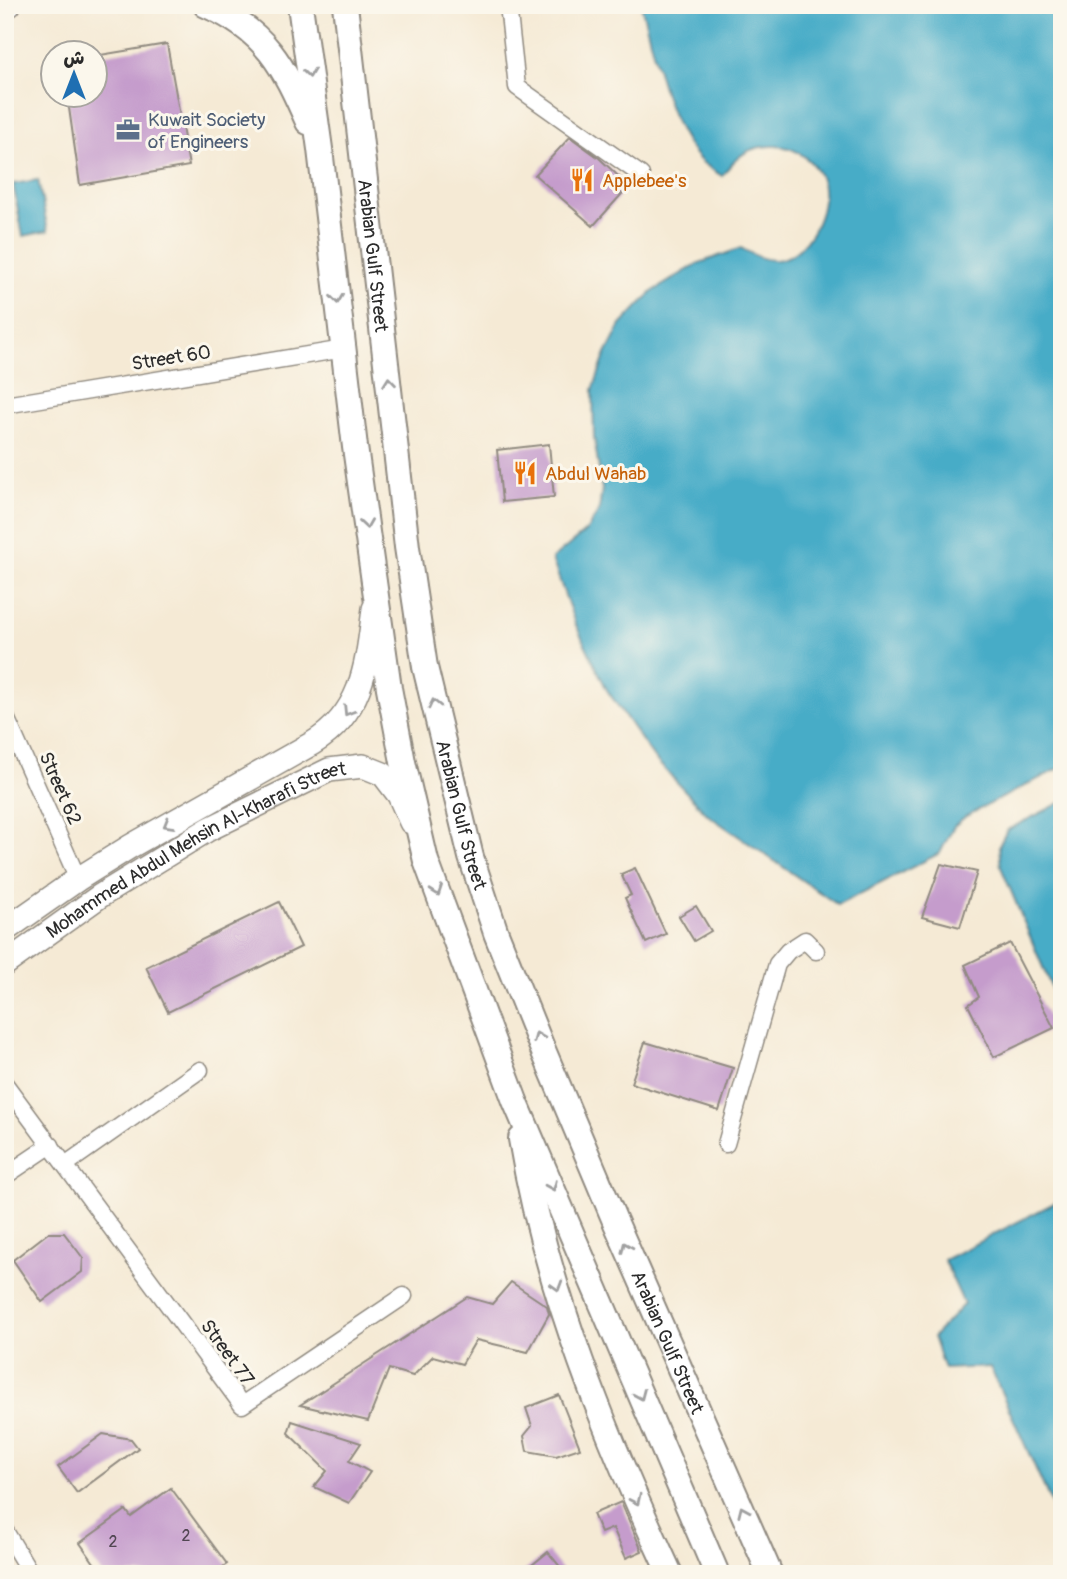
<svg xmlns="http://www.w3.org/2000/svg" width="1067" height="1579" viewBox="0 0 1067 1579" font-family="Pangolin,'Playpen Sans Arabic',sans-serif">
<style>
.water{fill:#47acc7;stroke:#396c79;stroke-width:2}
.building{fill:#c59ccc}
.lines{fill:none;stroke-linecap:round;stroke-linejoin:round}
.street-casing{stroke:#908a80;stroke-width:19}
.secondary-casing{stroke:#908a80;stroke-width:26}
.primary-casing{stroke:#908a80;stroke-width:28}
.street{stroke:#fff;stroke-width:16}
.secondary{stroke:#fff;stroke-width:23}
.primary{stroke:#fff;stroke-width:24}
.oneway{stroke:#a0a0a0}
.labels{text-anchor:middle;stroke-width:6;stroke-linejoin:round;paint-order:stroke}
.number-label{font-size:16px;fill:#524753}
.service-label{font-size:19px;fill:#4e5e75;stroke:#fbf7ec;text-anchor:start}
.food-label{font-size:19px;fill:#c56008;stroke:#fbf7ec;text-anchor:start}
.street-label{font-size:19px;fill:#2b2b2b;stroke:#fbf7ec}
</style>
<rect width="100%" height="100%" fill="#fbf7ec"/>
<filter id="ink" filterUnits="userSpaceOnUse"><feTurbulence type="fractalNoise" baseFrequency=".0143" numOctaves="2"/><feDisplacementMap in="SourceGraphic" scale="14" xChannelSelector="R" yChannelSelector="G"/><feConvolveMatrix kernelMatrix="1 2 1 2 8 2 1 2 1" color-interpolation-filters="sRGB"/></filter>
<filter id="wash" filterUnits="userSpaceOnUse"><feTurbulence type="fractalNoise" baseFrequency=".00686" numOctaves="4" result="noise"/><feDisplacementMap in="SourceGraphic" scale="28" xChannelSelector="R" yChannelSelector="G"/><feGaussianBlur stdDeviation="1.57" result="paint"/><feColorMatrix in="noise" values="0 0 0 0 0 0 0 0 0 0 0 0 0 0 0 0 0 1.4 0 .05"/><feComposite in="paint" operator="in"/></filter>
<g filter="url(#wash)">
<rect width="100%" height="100%" fill="#f5ead5"/>
<g class="water">
<path d="M 641,5 L 1062,5 L 1062,767 L 966,816 L 954,826 L 940,853 L 838,905 L 708,815 L 654,758 L 607,690 L 575,623 L 552,559 L 586,531 L 599,511 L 602,489 L 594,437 L 593,390 L 605,356 L 621,325 L 652,292 L 697,264 L 741,248 C 753,255 768,263 782,259 C 808,252 829,210 822,183 C 817,162 796,146 775,146 C 750,145 736,156 722,176 C 715,171 706,166 700,160 C 666,124 654,53 641,5 Z"/>
<path d="M 38,180 L 48,231 L 23,236 L 13,184 Z"/>
<path d="M 1062,802 L 1062,1013 L 1001,867 L 999,846 L 1007,830 Z"/>
<path d="M 1062,1199 L 1062,1527 L 990,1367 L 944,1369 L 933,1337 L 964,1304 L 944,1260 Z"/>
</g>
<g id="blocks">
<g class="building">
<path d="M 167,44 L 189,166 L 80,185 L 67,94 L 94,94 L 94,56 Z"/>
<path d="M 570,137 L 599,158 L 629,186 L 593,226 L 535,175 Z"/>
<path d="M 549,444 L 554,497 L 502,502 L 497,450 Z"/>
<path d="M 941,864 L 977,872 L 960,927 L 922,917 Z"/>
<path d="M 635,868 L 666,934 L 646,943 L 625,898 L 631,895 L 621,874 Z"/>
<path d="M 279,902 L 301,947 L 168,1012 L 146,967 Z"/>
<path d="M 696,906 L 711,931 L 694,941 L 679,916 Z"/>
<path d="M 1010,943 L 1054,1028 L 994,1057 L 968,1005 L 979,997 L 965,965 Z"/>
<path d="M 645,1042 L 733,1068 L 719,1111 L 631,1083 Z"/>
<path d="M 48,1233 L 64,1233 L 83,1258 L 82,1272 L 42,1302 L 13,1260 Z"/>
<path d="M 511,1282 L 547,1306 L 549,1314 L 528,1352 L 476,1340 L 462,1364 L 433,1356 L 413,1376 L 389,1369 L 368,1421 L 300,1405 L 467,1297 L 492,1304 Z"/>
<path d="M 559,1395 L 580,1448 L 556,1456 L 527,1451 L 524,1436 L 532,1426 L 526,1408 Z"/>
<path d="M 292,1421 L 361,1443 L 349,1461 L 370,1472 L 349,1503 L 314,1487 L 327,1471 L 288,1433 Z"/>
<path d="M 103,1434 L 131,1439 L 138,1448 L 77,1493 L 58,1467 Z"/>
<path d="M 171,1488 L 227,1564 L 213,1574 L 102,1574 L 80,1543 L 126,1510 L 131,1517 Z"/>
<path d="M 621,1502 L 642,1551 L 626,1558 L 613,1528 L 601,1533 L 593,1514 Z"/>
<path d="M 548,1552 L 566,1574 L 521,1574 Z"/>
</g>
</g>
</g>
<g filter="url(#ink)">
<use href="#blocks" fill-opacity="0" stroke="#908a80" stroke-width="2"/>
<g class="lines">
<g class="street-casing">
<g id="street">
<path d="M 508,5 L 517,87 L 641,175"/>
<path d="M 5,405 L 344,349"/>
<path d="M 5,715 L 78,879"/>
<path d="M 5,1084 L 242,1405 L 404,1296"/>
<path d="M 726,1144 L 777,964 L 788,951 L 805,940 L 816,951"/>
<path d="M 65,1165 L 200,1070"/>
<path d="M 5,1176 L 51,1145"/>
<path d="M 5,1531 L 31,1574"/>
</g>
</g>
<g class="secondary-casing">
<g id="secondary">
<path d="M 5,6 L 9,5"/>
<path d="M 5,930 L 78,879 L 131,846 L 313,743 C 364,712 367,662 374,609"/>
<path id="s1" d="M 5,964 L 100,896 L 209,829 L 329,770 L 363,766 L 383,774 L 399,795 L 411,822"/>
</g>
</g>
<g class="primary-casing">
<g id="primary">
<path d="M 206,5 C 266,31 283,65 308,122"/>
<path d="M 300,5 L 320,149 L 355,447 L 389,688 L 403,762 L 426,861 L 515,1101 L 717,1574"/>
<path id="s2" d="M 345,5 L 407,547 L 425,667 L 471,857 L 496,933 L 541,1045 L 615,1221 L 770,1574"/>
<path d="M 521,1139 C 546,1290 606,1436 670,1574"/>
</g>
</g>
<use href="#street" class="street"/>
<use href="#secondary" class="secondary"/>
<use href="#primary" class="primary"/>
</g>
<defs><path id="oneway-chevron" d="M-2-3.5L2.5 0L-2 3.5" fill="none" stroke-width="1.6" stroke-linecap="round" stroke-linejoin="round" transform="scale(1.75)"/></defs>
<g class="oneway">
<use href="#oneway-chevron" transform="translate(309 73) rotate(82)"/>
<use href="#oneway-chevron" transform="translate(337 299) rotate(83)"/>
<use href="#oneway-chevron" transform="translate(389 382) rotate(-96)"/>
<use href="#oneway-chevron" transform="translate(366 524) rotate(82)"/>
<use href="#oneway-chevron" transform="translate(434 704) rotate(-103)"/>
<use href="#oneway-chevron" transform="translate(348 711) rotate(122)"/>
<use href="#oneway-chevron" transform="translate(168 824) rotate(150)"/>
<use href="#oneway-chevron" transform="translate(437 891) rotate(70)"/>
<use href="#oneway-chevron" transform="translate(538 1037) rotate(-112)"/>
<use href="#oneway-chevron" transform="translate(552 1186) rotate(67)"/>
<use href="#oneway-chevron" transform="translate(626 1247) rotate(-114)"/>
<use href="#oneway-chevron" transform="translate(557 1286) rotate(73)"/>
<use href="#oneway-chevron" transform="translate(640 1395) rotate(67)"/>
<use href="#oneway-chevron" transform="translate(636 1500) rotate(65)"/>
<use href="#oneway-chevron" transform="translate(743 1511) rotate(-114)"/>
</g>
</g>
<defs>
<g id="office-bare" transform="scale(1.89)"><path d="M-6-3h4V-5.5h4V-3h4V5H-6ZM-1-4.5V-3h2v-1.5ZM-6 0V1H6V0Z" fill="#5c6f8a" stroke="#fbf7ec" stroke-width="2.5" paint-order="stroke"/></g>
<g id="restaurant-bare" transform="scale(1.89)"><path d="M-5-6h1v4h1v-4h1v4h1v-4h1v5L-1.5 .5V6h-2V.5L-5-1ZM5-6V6H3V1.5H1.5Q1.5-4 5-6Z" fill="#e8710a" stroke="#fbf7ec" stroke-width="2.5" paint-order="stroke"/></g>
</defs>
<g fill-rule="evenodd">
<use href="#office-bare" x="128" y="130"/>
<use href="#restaurant-bare" x="582" y="180"/>
<use href="#restaurant-bare" x="525" y="473"/>
</g>
<g class="labels">
<g class="number-label">
<text x="186" y="1541">2</text>
<text x="113" y="1547">2</text>
</g>
<g class="service-label">
<text x="148" y="126">Kuwait Society<tspan x="148" dy="22">of Engineers</tspan></text>
</g>
<g class="food-label">
<text x="602" y="187">Applebee's</text>
<text x="545" y="480">Abdul Wahab</text>
</g>
<g class="street-label">
<text dy="7" stroke="none"><textPath href="#s2" startOffset="252">Arabian Gulf Street</textPath></text>
<text transform="translate(171 357) rotate(-9)" y="7">Street 60</text>
<text transform="translate(61 788) rotate(66)" y="7">Street 62</text>
<text dy="7" stroke="none"><textPath href="#s2" startOffset="819">Arabian Gulf Street</textPath></text>
<text dy="7" stroke="none"><textPath href="#s1" startOffset="224">Mohammed Abdul Mehsin Al-Kharafi Street</textPath></text>
<text dy="7" stroke="none"><textPath href="#s2" startOffset="1386">Arabian Gulf Street</textPath></text>
<text transform="translate(228 1352) rotate(54)" y="7">Street 77</text>
</g>
</g>
<rect width="1067" height="1579" fill="none" stroke="#fbf7ec" stroke-width="28"/>
<g transform="translate(74 74)"><circle r="33" fill="#fbf7ec" stroke="#a8a59f" stroke-width="2"/>
<path d="M0-5L12 26L0 18L-12 26Z" fill="#1f6fb2"/>
<text y="-10" font-size="19" font-weight="bold" text-anchor="middle" fill="#2b2b2b">ش</text>
</g>
</svg>
